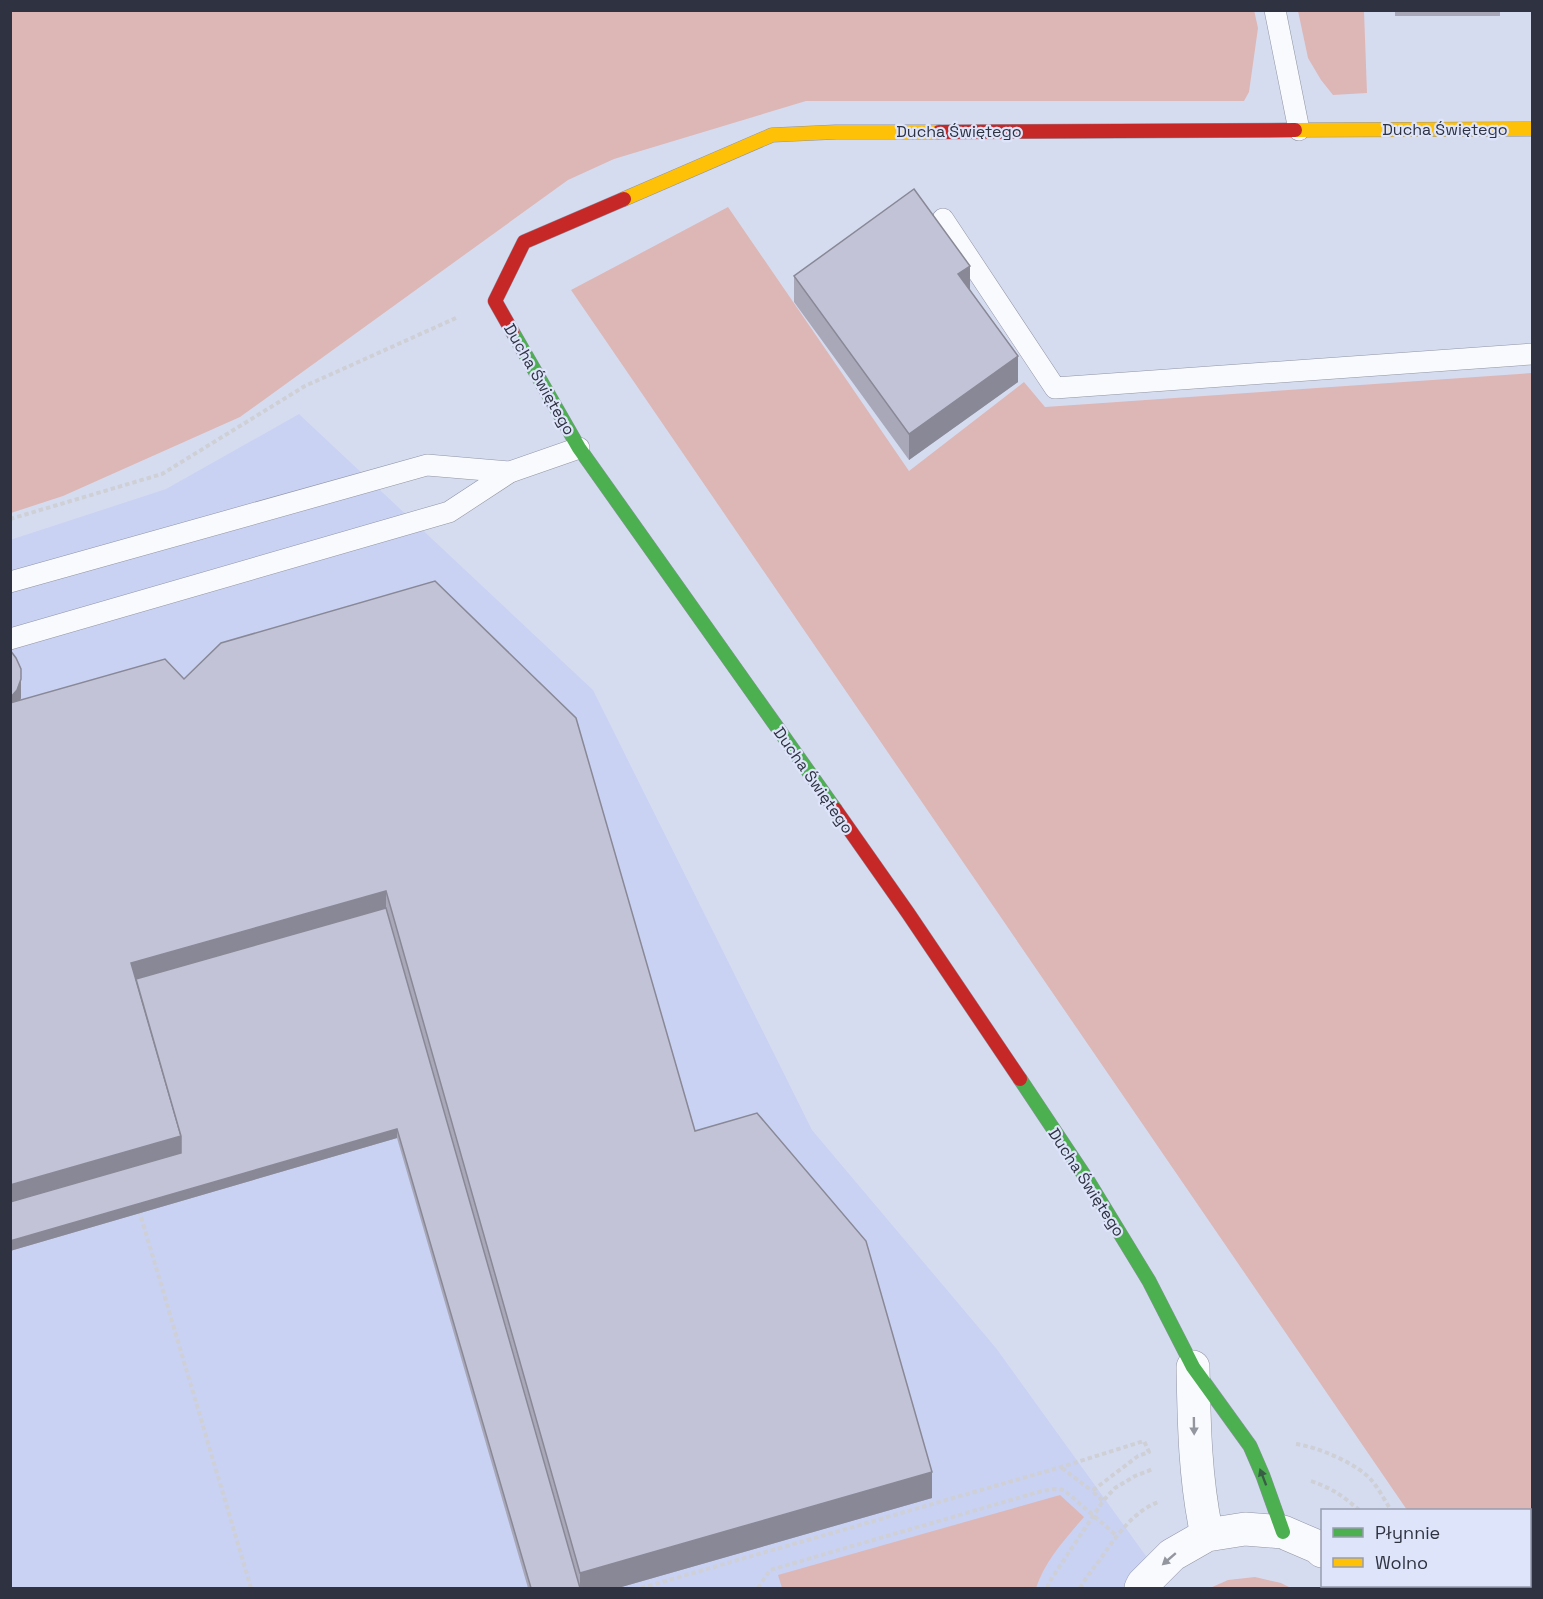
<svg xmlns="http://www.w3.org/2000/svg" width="1543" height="1599" viewBox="0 0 1543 1599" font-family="'Space Grotesk',sans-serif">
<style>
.built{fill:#c9d2f3}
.green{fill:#ddb7b6}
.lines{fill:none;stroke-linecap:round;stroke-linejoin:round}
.lane-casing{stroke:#9094a3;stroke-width:22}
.street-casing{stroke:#9094a3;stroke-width:34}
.fast-casing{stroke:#9094a3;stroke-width:15}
.slow-casing{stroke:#9094a3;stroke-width:15}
.jam-casing{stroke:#9094a3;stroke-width:15}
.path{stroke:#ced0d6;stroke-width:4;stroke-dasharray:4.5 3;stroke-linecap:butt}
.lane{stroke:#f9fafd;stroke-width:21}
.street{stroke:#f9fafd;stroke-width:33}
.fast{stroke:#4caf50;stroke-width:14}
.slow{stroke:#ffc107;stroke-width:14}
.jam{stroke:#c62828;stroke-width:14}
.wall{fill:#a8a8b9}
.shaded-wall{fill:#888896}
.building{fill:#c3c3d7;stroke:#888896;stroke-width:1.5}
.oneway{fill:#94969f}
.oneway2{fill:#395e46}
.labels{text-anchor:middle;stroke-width:4.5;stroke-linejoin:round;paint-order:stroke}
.street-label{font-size:16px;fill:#2f3341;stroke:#dee4fa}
</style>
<rect width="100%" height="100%" fill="#d6dcf0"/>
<path class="built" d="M 299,414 L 593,690 L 812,1130 L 996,1348 L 1146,1556 L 1166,1588 L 11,1588 L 10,540 L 166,489 Z"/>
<g class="green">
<path d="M 11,10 L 1254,10 L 1258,28 L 1249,92 L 1244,101 L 806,101 L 614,159 L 568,180 L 240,417 L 63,496 L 11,513 Z"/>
<path d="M 1298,11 L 1364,11 L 1367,93 L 1333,95 L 1321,80 L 1308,58 Z"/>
<path d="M 728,207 L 909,471 L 1024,382 L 1045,407 L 1532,373 L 1532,1588 L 1459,1588 L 1457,1586 L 1530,1586 L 1530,1510 L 1407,1510 L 571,290 Z"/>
<path d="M 1060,1495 L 1084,1517 C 1065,1539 1045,1561 1036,1588 L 782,1588 L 778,1575 Z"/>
<path d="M 1255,1577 L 1281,1583 L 1291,1588 L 1210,1588 L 1228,1580 Z"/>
</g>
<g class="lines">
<g class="lane-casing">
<g id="lane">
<path d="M 1275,10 L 1299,130"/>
<path d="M 943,219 L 1055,388 L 1532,354"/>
<path d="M 10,582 L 427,465 L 510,472"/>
<path d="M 10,639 L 449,512 L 510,472 L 579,448"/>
</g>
</g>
<g class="street-casing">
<g id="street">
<path d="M 1193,1367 C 1194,1424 1195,1480 1207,1535"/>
<path d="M 1357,1586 L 1359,1588"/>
<path d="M 1141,1588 L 1143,1584 L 1172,1555 L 1207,1535 L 1245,1529 L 1283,1532 L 1318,1547 L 1322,1551"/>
</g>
</g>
<g class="fast-casing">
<g id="fast">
<path d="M 512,331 L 579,448 L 835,809"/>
<path d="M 1020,1079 L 1088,1181 L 1149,1281 L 1193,1367 L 1250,1446 L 1263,1476 L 1283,1532"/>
</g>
</g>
<g class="slow-casing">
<g id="slow">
<path d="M 1295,130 L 1532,129"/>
<path d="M 624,199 L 772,135 L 836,132 L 939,132"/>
</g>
</g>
<g class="jam-casing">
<g id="jam">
<path d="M 939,132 L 1295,130"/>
<path d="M 512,331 L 495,301 L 524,242 L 624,199"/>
<path d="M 835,809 L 908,913 L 1020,1079"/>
</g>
</g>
<g class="path">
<path d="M 10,519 L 162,474 L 305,386 L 456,318"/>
<path d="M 139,1210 L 251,1588"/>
<path d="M 1296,1444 C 1318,1447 1359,1464 1373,1482 C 1380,1491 1385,1501 1391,1510"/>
<path d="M 1062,1468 L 1092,1491"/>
<path d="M 1311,1481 C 1333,1489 1342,1495 1359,1510"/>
<path d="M 1411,1586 L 1413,1588"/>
<path d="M 1439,1586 L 1441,1588"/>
<path d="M 641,1588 L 1061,1467 L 1144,1441 L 1149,1452 L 1138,1456 L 1092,1491 L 1103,1501"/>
<path d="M 758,1588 L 770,1570 L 1042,1491 L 1055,1489 L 1064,1490 L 1117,1536"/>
<path d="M 1047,1588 L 1050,1581 L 1103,1501 L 1115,1488 L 1135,1476 L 1153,1469"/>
<path d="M 1080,1588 C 1085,1579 1092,1570 1099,1561 C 1115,1538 1131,1513 1158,1502"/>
</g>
<use href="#lane" class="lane"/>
<use href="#street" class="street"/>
<use href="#fast" class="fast"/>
<use href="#slow" class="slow"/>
<use href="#jam" class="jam"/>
</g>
<g class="wall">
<rect x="1395" y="10" width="105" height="6"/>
<path d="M 794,276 L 970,289 L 1018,382 L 909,460 L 794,302 Z"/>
<path d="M 10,650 L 21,698 L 19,701 L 184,679 L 695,1131 L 932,1498 L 618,1588 L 528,1588 L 397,1138 L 10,1251 Z"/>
</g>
<g class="shaded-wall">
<path d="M 970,266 L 970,293 L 958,274 Z"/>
<path d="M 1018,356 L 1018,382 L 909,460 L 909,434 Z"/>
<path d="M 21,679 L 21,698 L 17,708 L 10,716 L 10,698 Z"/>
<path d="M 386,891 L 386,917 L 134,989 L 131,963 Z"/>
<path d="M 397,1129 L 397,1138 L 10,1251 L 10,1241 Z"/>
<path d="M 181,1136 L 181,1162 L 10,1211 L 10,1185 Z"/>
<path d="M 932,1472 L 932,1498 L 618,1588 L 580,1588 L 580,1573 Z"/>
</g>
<g class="building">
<path d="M 914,189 L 970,266 L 958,274 L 1018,356 L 909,434 L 794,276 Z"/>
<path d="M 435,581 L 576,718 L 695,1131 L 757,1113 L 866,1241 L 932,1472 L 580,1573 L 386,891 L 131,963 L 181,1136 L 10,1185 L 10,703 L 165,659 L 184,679 L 221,643 Z"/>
<path d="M 10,650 L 16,658 L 21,669 L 21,679 L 17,690 L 10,698 Z"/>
<path d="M 386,908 L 580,1588 L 531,1588 L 397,1129 L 10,1241 L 10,1202 L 181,1153 L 181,1136 L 136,979 Z"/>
</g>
<defs><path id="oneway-solid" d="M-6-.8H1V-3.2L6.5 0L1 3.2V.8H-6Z" transform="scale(1.5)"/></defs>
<g class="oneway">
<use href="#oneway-solid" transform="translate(1194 1426) rotate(89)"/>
<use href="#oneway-solid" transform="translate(1169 1559) rotate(139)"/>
</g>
<use class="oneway2" href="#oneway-solid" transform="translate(1263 1477) rotate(-111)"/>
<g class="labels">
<g class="street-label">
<text x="1445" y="135">Ducha Świętego</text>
<text x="959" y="137">Ducha Świętego</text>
<text transform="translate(540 379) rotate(60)" y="6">Ducha Świętego</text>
<text transform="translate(814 780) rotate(55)" y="6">Ducha Świętego</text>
<text transform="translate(1087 1182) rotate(57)" y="6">Ducha Świętego</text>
</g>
</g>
<rect width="1543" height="1599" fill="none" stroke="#2f3341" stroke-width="24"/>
<rect x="1321" y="1509" width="210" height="78" fill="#dee4fa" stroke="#989db0" stroke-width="1.5"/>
<rect x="1333" y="1528" width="30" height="9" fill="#4caf50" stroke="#989db0" stroke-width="1.5"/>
<text x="1375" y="1539" font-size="18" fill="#2f3341">Płynnie</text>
<rect x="1333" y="1558" width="30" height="9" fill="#ffc107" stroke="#989db0" stroke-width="1.5"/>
<text x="1375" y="1569" font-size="18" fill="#2f3341">Wolno</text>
</svg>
